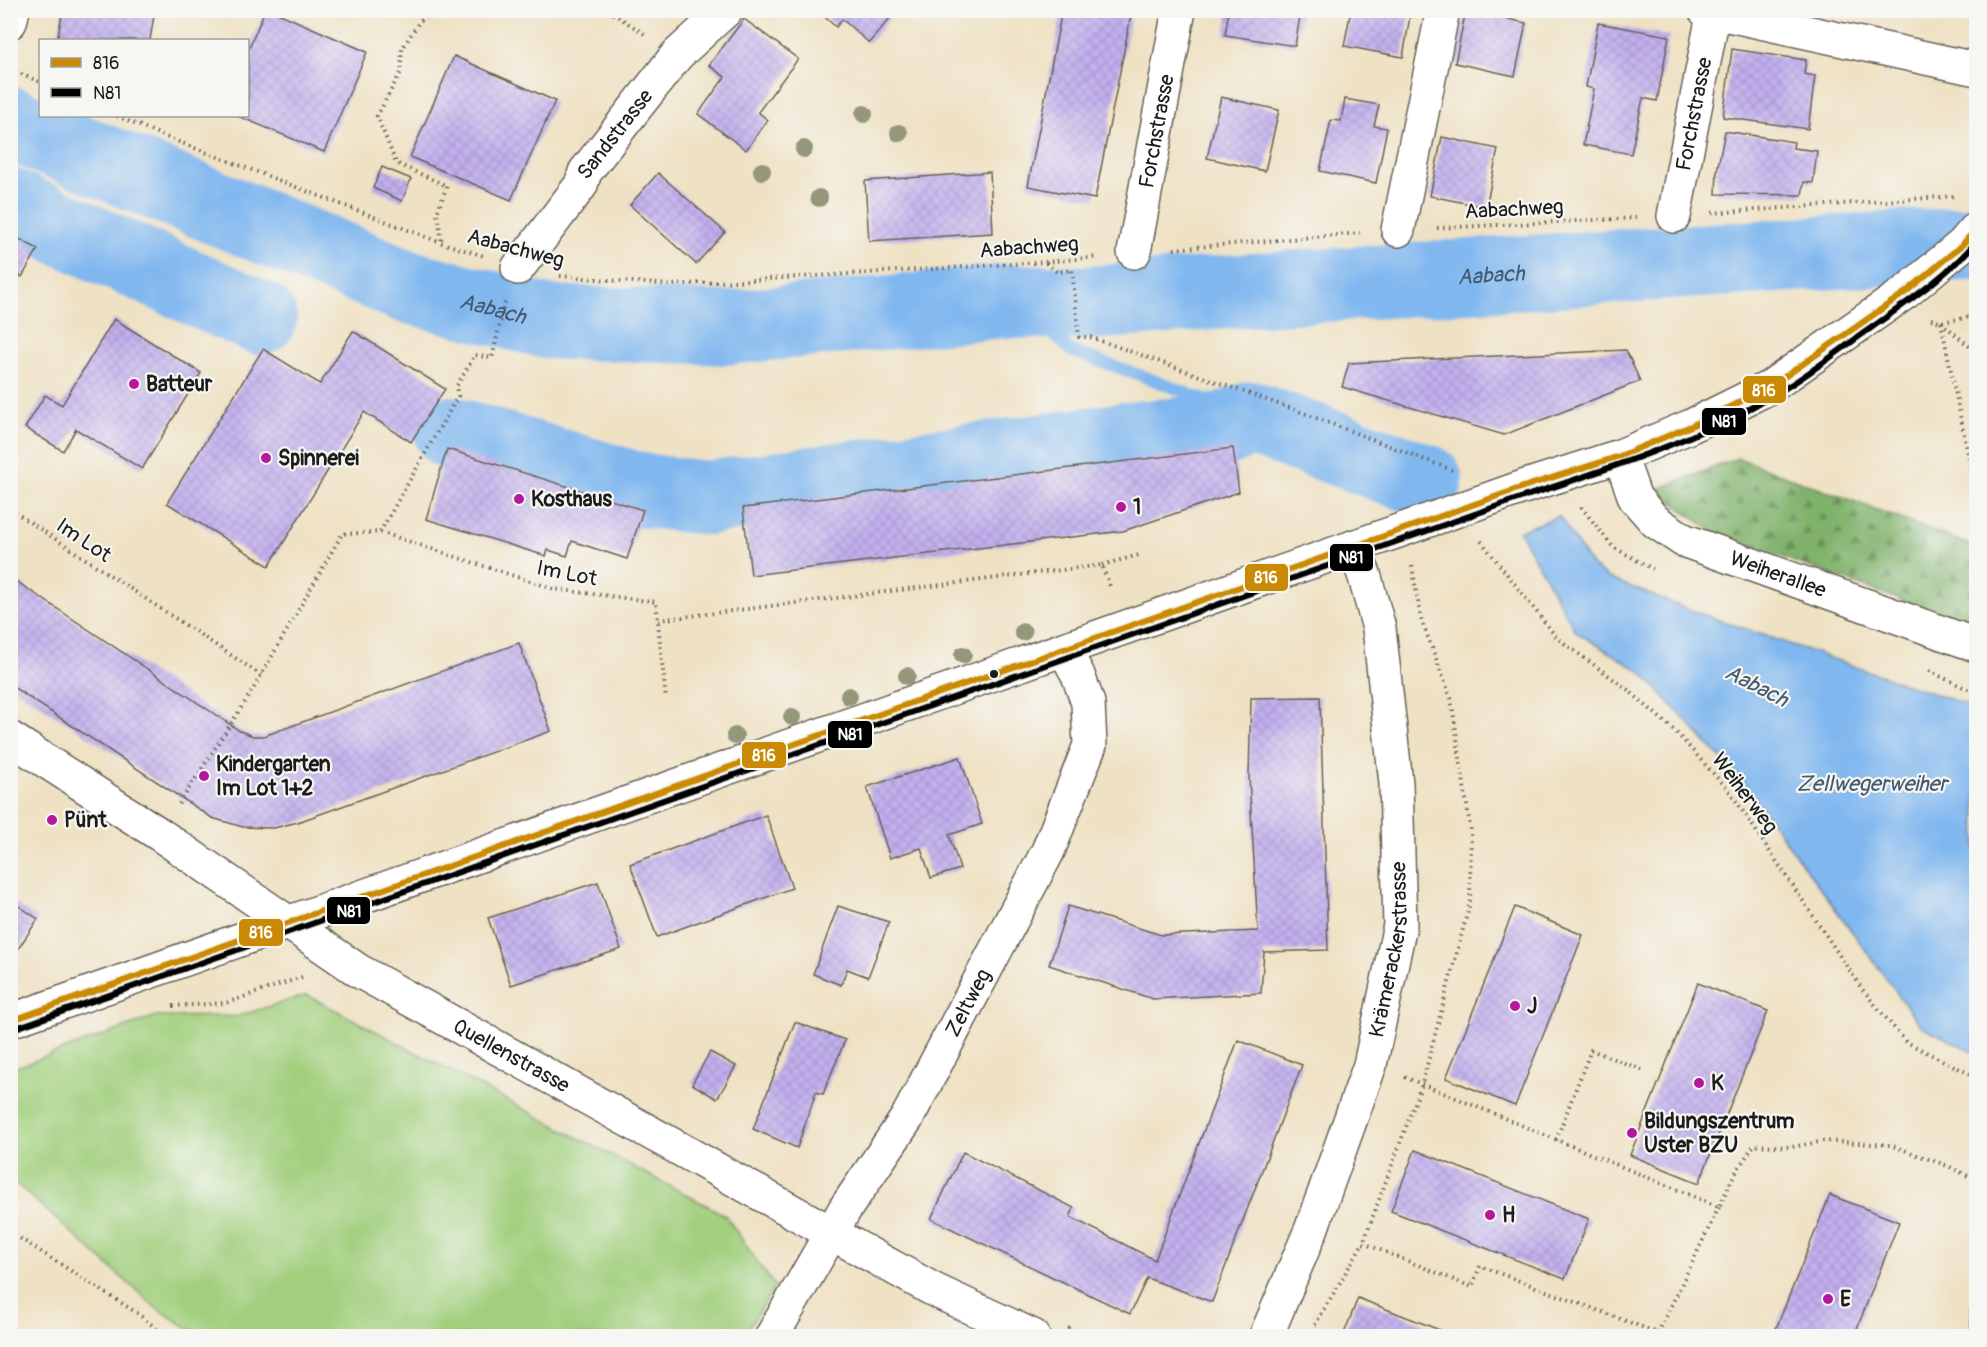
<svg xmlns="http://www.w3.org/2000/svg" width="1987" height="1347" viewBox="0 0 1987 1347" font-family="Pangolin,sans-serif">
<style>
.grass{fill:#a1cf7d;stroke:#5e764c;stroke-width:1.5}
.forest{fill:url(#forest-firs);stroke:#4e6744;stroke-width:1.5}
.water{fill:#80b7ef;stroke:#4e6a86;stroke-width:1.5}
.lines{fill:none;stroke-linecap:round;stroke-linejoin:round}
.stream{stroke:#80b7ef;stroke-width:12}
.river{stroke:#80b7ef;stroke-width:74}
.building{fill:url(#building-cross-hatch)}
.minor-casing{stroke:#666156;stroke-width:36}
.path{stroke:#666156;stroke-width:4;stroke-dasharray:1.5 4.5;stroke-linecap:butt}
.minor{stroke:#fff;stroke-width:33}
.bus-1-casing{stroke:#f6f6f2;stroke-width:10}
.bus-2-casing{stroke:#f6f6f2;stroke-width:10}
.bus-1{stroke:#cb8a06;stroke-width:6}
.bus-2{stroke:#000;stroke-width:6}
.tree{fill:#95977a}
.poi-dot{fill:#b5179e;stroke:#f6f6f2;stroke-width:2}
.bus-dot{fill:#1c1c1c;stroke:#f6f6f2;stroke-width:2}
.labels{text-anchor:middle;stroke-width:4.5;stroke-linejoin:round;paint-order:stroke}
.street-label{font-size:21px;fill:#1c1c1c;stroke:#f6f6f2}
.poi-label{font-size:21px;font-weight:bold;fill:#1c1c1c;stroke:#f6f6f2;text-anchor:start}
.water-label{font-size:22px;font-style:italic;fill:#445a70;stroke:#f6f6f2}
.line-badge{stroke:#f6f6f2;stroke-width:2}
.badge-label{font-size:16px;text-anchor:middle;font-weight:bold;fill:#fff}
</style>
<defs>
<pattern id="forest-firs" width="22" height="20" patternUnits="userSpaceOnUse" patternTransform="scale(1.5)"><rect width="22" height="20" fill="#80b26c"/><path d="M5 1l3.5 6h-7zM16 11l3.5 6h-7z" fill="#689058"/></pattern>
<pattern id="building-cross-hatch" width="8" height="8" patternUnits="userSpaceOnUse" patternTransform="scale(1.5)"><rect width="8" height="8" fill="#c2b0ee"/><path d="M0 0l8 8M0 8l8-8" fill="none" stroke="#a697cc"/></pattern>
</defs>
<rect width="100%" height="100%" fill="#f6f6f2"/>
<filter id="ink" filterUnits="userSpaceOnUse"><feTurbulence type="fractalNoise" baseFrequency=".0167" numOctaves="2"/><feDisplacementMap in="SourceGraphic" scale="12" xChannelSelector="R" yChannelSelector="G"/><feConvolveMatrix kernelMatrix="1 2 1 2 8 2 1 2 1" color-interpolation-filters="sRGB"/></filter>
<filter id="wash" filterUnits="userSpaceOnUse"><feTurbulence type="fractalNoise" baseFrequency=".008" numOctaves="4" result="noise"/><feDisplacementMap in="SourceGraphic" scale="24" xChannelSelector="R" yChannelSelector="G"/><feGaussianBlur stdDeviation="1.35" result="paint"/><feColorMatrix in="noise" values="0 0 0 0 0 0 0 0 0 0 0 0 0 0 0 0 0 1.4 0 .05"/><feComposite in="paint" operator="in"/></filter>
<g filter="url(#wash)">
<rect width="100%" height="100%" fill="#efe1c3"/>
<path class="grass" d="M 307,995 L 725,1215 L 775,1287 L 743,1336 L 200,1336 L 155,1307 L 11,1179 L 11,1069 L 154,1017 L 238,1016 Z"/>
<path class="forest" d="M 1738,458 L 1976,547 L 1976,627 L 1715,533 L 1655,490 Z"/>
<path class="water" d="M 1559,516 L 1591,565 L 1608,578 L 1690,610 L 1976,708 L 1976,1053 L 1921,1026 L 1741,780 L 1640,671 L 1576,632 L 1519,531 Z"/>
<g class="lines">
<path class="stream" d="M 1005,301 L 1059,339 L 1071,351 L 1148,378 L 1252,418"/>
<g class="river">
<path id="s1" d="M 10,123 L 409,287 L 547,322 L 727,328 L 1005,301 L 1080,303 L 1121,301 L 1251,290 L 1976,243"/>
<path d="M 10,205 L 260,318"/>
<path d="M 451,433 L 640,490 L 707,498 L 1125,439 L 1223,430 L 1252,418 L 1426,481"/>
</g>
</g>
<g id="blocks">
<g class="building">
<path d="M 63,10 L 131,10 L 154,15 L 150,40 L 57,40 Z"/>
<path d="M 265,10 L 271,10 L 367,52 L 324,152 L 238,116 L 248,116 L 248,51 Z"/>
<path d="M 817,10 L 897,10 L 869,43 L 842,19 L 836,27 Z"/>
<path d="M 1062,10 L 1132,10 L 1095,199 L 1028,186 Z"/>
<path d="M 1229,10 L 1301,10 L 1295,46 L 1225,35 Z"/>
<path d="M 1351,10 L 1411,10 L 1403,57 L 1344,46 Z"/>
<path d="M 1466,10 L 1526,23 L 1515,76 L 1455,63 Z"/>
<path d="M 1968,10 L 1976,10 L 1976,21 L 1966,14 Z"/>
<path d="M 744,19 L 798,59 L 758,112 L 768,120 L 746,150 L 698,114 L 725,77 L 709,65 Z"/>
<path d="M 1598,23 L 1669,36 L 1657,101 L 1643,98 L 1631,154 L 1583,145 L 1594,89 L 1586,87 Z"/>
<path d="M 1732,49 L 1806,60 L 1804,74 L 1815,76 L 1808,129 L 1723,117 Z"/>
<path d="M 454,56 L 555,101 L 511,200 L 410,157 Z"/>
<path d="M 1221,97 L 1279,110 L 1265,171 L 1207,158 Z"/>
<path d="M 1345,99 L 1379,105 L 1374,126 L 1387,128 L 1376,183 L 1320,171 L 1331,120 L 1341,121 Z"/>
<path d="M 1725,131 L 1794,142 L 1793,148 L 1817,151 L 1813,183 L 1804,182 L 1802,195 L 1716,194 L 1717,171 Z"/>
<path d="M 1442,137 L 1498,149 L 1486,207 L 1430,196 Z"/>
<path d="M 382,167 L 411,179 L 402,201 L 373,188 Z"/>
<path d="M 990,172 L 993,233 L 869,241 L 865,181 Z"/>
<path d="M 658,173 L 725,232 L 696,264 L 630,205 Z"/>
<path d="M 10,234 L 38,249 L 22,277 L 10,270 Z"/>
<path d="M 114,319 L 201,373 L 142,469 L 76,429 L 63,451 L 25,428 L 45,395 L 62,405 Z"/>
<path d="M 353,331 L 445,389 L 411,442 L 364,412 L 269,566 L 167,503 L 263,349 L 320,384 Z"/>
<path d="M 1626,350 L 1640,381 L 1504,435 L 1342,387 L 1349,363 Z"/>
<path d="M 1233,448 L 1239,492 L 1123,531 L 751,575 L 743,508 Z"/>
<path d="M 447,449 L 643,510 L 627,559 L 572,541 L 567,556 L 548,550 L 546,556 L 426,519 Z"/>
<path d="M 10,577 L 240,731 L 253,736 L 264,736 L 519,643 L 551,731 L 298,822 L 274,828 L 243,827 L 212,818 L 10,685 Z"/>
<path d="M 1320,697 L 1328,950 L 1264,952 L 1261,993 L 1153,999 L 1049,965 L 1068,906 L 1161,935 L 1258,931 L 1249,776 L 1251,698 Z"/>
<path d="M 960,757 L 982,824 L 949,835 L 960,869 L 931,878 L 921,848 L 890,858 L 867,787 Z"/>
<path d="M 766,815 L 792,888 L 657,937 L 630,864 Z"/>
<path d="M 598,882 L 621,949 L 511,985 L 488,918 Z"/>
<path d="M 10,900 L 38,919 L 10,961 Z"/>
<path d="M 838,906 L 889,922 L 868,977 L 847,969 L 841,985 L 813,974 Z"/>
<path d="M 1515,907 L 1583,935 L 1515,1106 L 1446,1078 Z"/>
<path d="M 1698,983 L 1768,1011 L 1699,1183 L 1630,1155 Z"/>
<path d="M 795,1022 L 845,1040 L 823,1094 L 816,1092 L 797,1148 L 753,1129 Z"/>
<path d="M 1238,1040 L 1302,1065 L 1212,1302 L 1147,1278 L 1130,1314 L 931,1219 L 963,1152 L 1074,1208 L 1070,1217 L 1155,1260 Z"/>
<path d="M 710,1052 L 736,1066 L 717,1099 L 692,1084 Z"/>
<path d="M 1415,1150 L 1589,1219 L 1565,1279 L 1391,1211 Z"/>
<path d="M 1830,1195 L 1899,1222 L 1854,1336 L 1773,1336 Z"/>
<path d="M 1358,1298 L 1455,1336 L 1343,1336 Z"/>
<path d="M 1970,1311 L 1976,1311 L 1976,1336 L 1972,1336 Z"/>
</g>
</g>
</g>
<g filter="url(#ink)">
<use href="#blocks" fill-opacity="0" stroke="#666156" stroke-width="1.5"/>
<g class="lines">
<g class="minor-casing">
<g id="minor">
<path d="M 1705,10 L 1976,69"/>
<path d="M 10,22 L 13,10"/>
<path id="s2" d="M 1674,216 L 1714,10"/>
<path d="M 1398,230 L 1443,10"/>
<path id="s3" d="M 1134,252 L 1179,10"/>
<path id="s4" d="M 518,268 L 581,185 L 585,172 L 677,55 L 726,10"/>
<path id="s5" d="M 1620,456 L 1635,498 L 1655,521 L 1683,540 L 1976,645"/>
<path id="s6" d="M 10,738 L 159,834 L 359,971 L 934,1290 L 1033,1336"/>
<path d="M 10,1021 L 1523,487 L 1620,456 L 1691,426 L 1770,387 L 1906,292 L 1962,245 L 1976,229"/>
<path id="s7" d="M 772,1336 L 845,1209 L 907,1118 L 1048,851 L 1090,745 L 1088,703 L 1078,675 L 1064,649"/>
<path id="s8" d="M 1266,1336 L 1311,1230 L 1370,1065 L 1400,925 L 1396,783 L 1379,628 L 1364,574 L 1353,547"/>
</g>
</g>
<g class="path">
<path d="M 437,10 L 419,22 L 402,49 L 401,72 L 377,116 L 396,163 L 447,186 L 437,213 L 442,243"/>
<path d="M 608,10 L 646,35"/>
<path d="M 10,69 L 40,82"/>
<path d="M 117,116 L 166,137 L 442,243 L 484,256"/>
<path d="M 1712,213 L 1956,196"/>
<path d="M 1437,228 L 1636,218"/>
<path d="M 1174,249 L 1360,233"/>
<path d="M 1046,263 L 1057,272 L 1072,270 L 1079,337 L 1090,337 L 1298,411 L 1452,470"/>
<path d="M 560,276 L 670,285 L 1045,262 L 1097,257"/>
<path d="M 1931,319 L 1941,322 L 1976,316"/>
<path d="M 1941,322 L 1976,493"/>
<path d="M 1941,322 L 1976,352"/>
<path d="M 1581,507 L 1613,547 L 1653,569"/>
<path d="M 10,509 L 261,675"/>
<path d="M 380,532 L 458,396 L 456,387 L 475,355 L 492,358 L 505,302"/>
<path d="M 1481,541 L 1557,638 L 1627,689 L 1674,730 L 1730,792 L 1862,989 L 1906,1042 L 1976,1077"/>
<path d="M 1102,565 L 1139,555"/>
<path d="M 1412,566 L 1421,619 L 1451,698 L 1471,832 L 1470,903 L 1422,1084 L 1363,1243 L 1472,1287 L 1480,1266 L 1658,1333 L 1719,1207"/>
<path d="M 658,620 L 1102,565 L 1111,589"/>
<path d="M 1929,671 L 1976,693"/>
<path d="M 179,804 L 252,691 L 342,534 L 380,532 L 554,589 L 656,602 L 666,700"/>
<path d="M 173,1006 L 226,1003 L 302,977"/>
<path d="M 1405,1077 L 1719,1207 L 1734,1175 L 1754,1145 L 1792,1147 L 1824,1141 L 1890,1145 L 1948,1166 L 1976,1180"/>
<path d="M 1556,1140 L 1591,1050 L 1642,1070"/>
<path d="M 10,1232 L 137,1313 L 166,1336"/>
<path d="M 1315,1325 L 1363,1243"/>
<path d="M 1068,1328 L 1087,1336"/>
</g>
<use href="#minor" class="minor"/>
<g class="bus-1-casing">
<path id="bus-1" d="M 10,1021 L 1523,487 L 1620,456 L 1691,426 L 1770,387 L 1906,292 L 1962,245 L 1976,229"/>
</g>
<g class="bus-2-casing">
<path id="bus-2" d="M 13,1029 L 1526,496 C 1611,468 1696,440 1774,395 C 1808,376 1839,350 1871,328 C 1907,302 1947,276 1976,242"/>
</g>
<use href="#bus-1" class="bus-1"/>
<use href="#bus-2" class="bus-2"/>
</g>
<g class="tree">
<circle cx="864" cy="114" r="9"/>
<circle cx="899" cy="133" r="9"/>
<circle cx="804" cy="149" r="9"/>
<circle cx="762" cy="171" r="9"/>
<circle cx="819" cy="198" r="9"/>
<circle cx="1023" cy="632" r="9"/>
<circle cx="963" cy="655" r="9"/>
<circle cx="907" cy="676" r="9"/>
<circle cx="849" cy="696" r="9"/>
<circle cx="792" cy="717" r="9"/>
<circle cx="735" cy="736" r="9"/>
</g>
</g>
<g class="poi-dot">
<circle cx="134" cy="384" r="6"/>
<circle cx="266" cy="458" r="6"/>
<circle cx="519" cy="499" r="6"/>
<circle cx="1121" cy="507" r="6"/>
<circle cx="204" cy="776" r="6"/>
<circle cx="52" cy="820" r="6"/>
<circle cx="1515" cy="1006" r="6"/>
<circle cx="1699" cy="1083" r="6"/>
<circle cx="1632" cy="1133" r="6"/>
<circle cx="1490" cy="1215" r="6"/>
<circle cx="1828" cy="1299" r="6"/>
</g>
<circle class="bus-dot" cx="994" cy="674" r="5"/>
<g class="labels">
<g class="street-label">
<text dy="7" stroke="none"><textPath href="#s2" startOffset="104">Forchstrasse</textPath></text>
<text dy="7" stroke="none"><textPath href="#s3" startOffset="123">Forchstrasse</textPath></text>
<text dy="7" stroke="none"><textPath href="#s4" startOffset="166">Sandstrasse</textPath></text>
<text transform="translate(1514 209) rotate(-3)" y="7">Aabachweg</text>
<text transform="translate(1029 247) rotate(-4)" y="7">Aabachweg</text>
<text transform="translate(516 248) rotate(15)" y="7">Aabachweg</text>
<text transform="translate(84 540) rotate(34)" y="7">Im Lot</text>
<text transform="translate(567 573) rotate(11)" y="7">Im Lot</text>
<text dy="7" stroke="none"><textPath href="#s5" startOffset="210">Weiherallee</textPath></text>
<text transform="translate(1745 793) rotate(53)" y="7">Weiherweg</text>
<text dy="7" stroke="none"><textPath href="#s8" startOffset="408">Krämerackerstrasse</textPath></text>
<text dy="7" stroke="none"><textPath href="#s7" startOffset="387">Zeltweg</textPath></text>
<text dy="7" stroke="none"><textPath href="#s6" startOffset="594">Quellenstrasse</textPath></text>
</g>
<g class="poi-label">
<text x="146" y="391">Batteur</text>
<text x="278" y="465">Spinnerei</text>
<text x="531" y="506">Kosthaus</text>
<text x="1133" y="514">1</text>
<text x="216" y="771">Kindergarten<tspan x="216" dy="24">Im Lot 1+2</tspan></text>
<text x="64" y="827">Pünt</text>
<text x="1527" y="1013">J</text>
<text x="1711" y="1090">K</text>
<text x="1644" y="1128">Bildungszentrum<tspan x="1644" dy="24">Uster BZU</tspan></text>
<text x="1502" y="1222">H</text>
<text x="1840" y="1306">E</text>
</g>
<g class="water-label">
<text dy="8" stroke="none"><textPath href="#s1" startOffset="1520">Aabach</textPath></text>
<text dy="8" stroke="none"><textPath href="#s1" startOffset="518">Aabach</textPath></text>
<text transform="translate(1757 685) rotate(27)" y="8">Aabach</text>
<text x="1872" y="791">Zellwegerweiher</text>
</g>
</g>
<g class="line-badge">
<rect x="1742" y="375" width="45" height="29" rx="6" fill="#cb8a06"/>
<rect x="1701" y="407" width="46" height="29" rx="6" fill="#000"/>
<rect x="1329" y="543" width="45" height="29" rx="6" fill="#000"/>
<rect x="1244" y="563" width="45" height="29" rx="6" fill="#cb8a06"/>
<rect x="827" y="720" width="46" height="29" rx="6" fill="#000"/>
<rect x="741" y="741" width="46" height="28" rx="6" fill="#cb8a06"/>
<rect x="326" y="896" width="45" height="29" rx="6" fill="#000"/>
<rect x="238" y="918" width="46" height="29" rx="6" fill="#cb8a06"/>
</g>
<g class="badge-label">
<text x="1764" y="396">816</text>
<text x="1724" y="427">N81</text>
<text x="1351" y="563">N81</text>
<text x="1266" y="583">816</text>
<text x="850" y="740">N81</text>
<text x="764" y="761">816</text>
<text x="349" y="917">N81</text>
<text x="261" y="938">816</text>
</g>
<rect width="1987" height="1347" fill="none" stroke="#f6f6f2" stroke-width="36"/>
<rect x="39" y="39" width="210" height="78" fill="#f6f6f2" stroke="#9f9f9c" stroke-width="1.5"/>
<rect x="51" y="58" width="30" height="9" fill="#cb8a06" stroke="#9f9f9c" stroke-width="1.5"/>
<text x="93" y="69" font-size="18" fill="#1c1c1c">816</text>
<rect x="51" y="88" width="30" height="9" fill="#000000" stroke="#9f9f9c" stroke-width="1.5"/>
<text x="93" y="99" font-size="18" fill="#1c1c1c">N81</text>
</svg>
